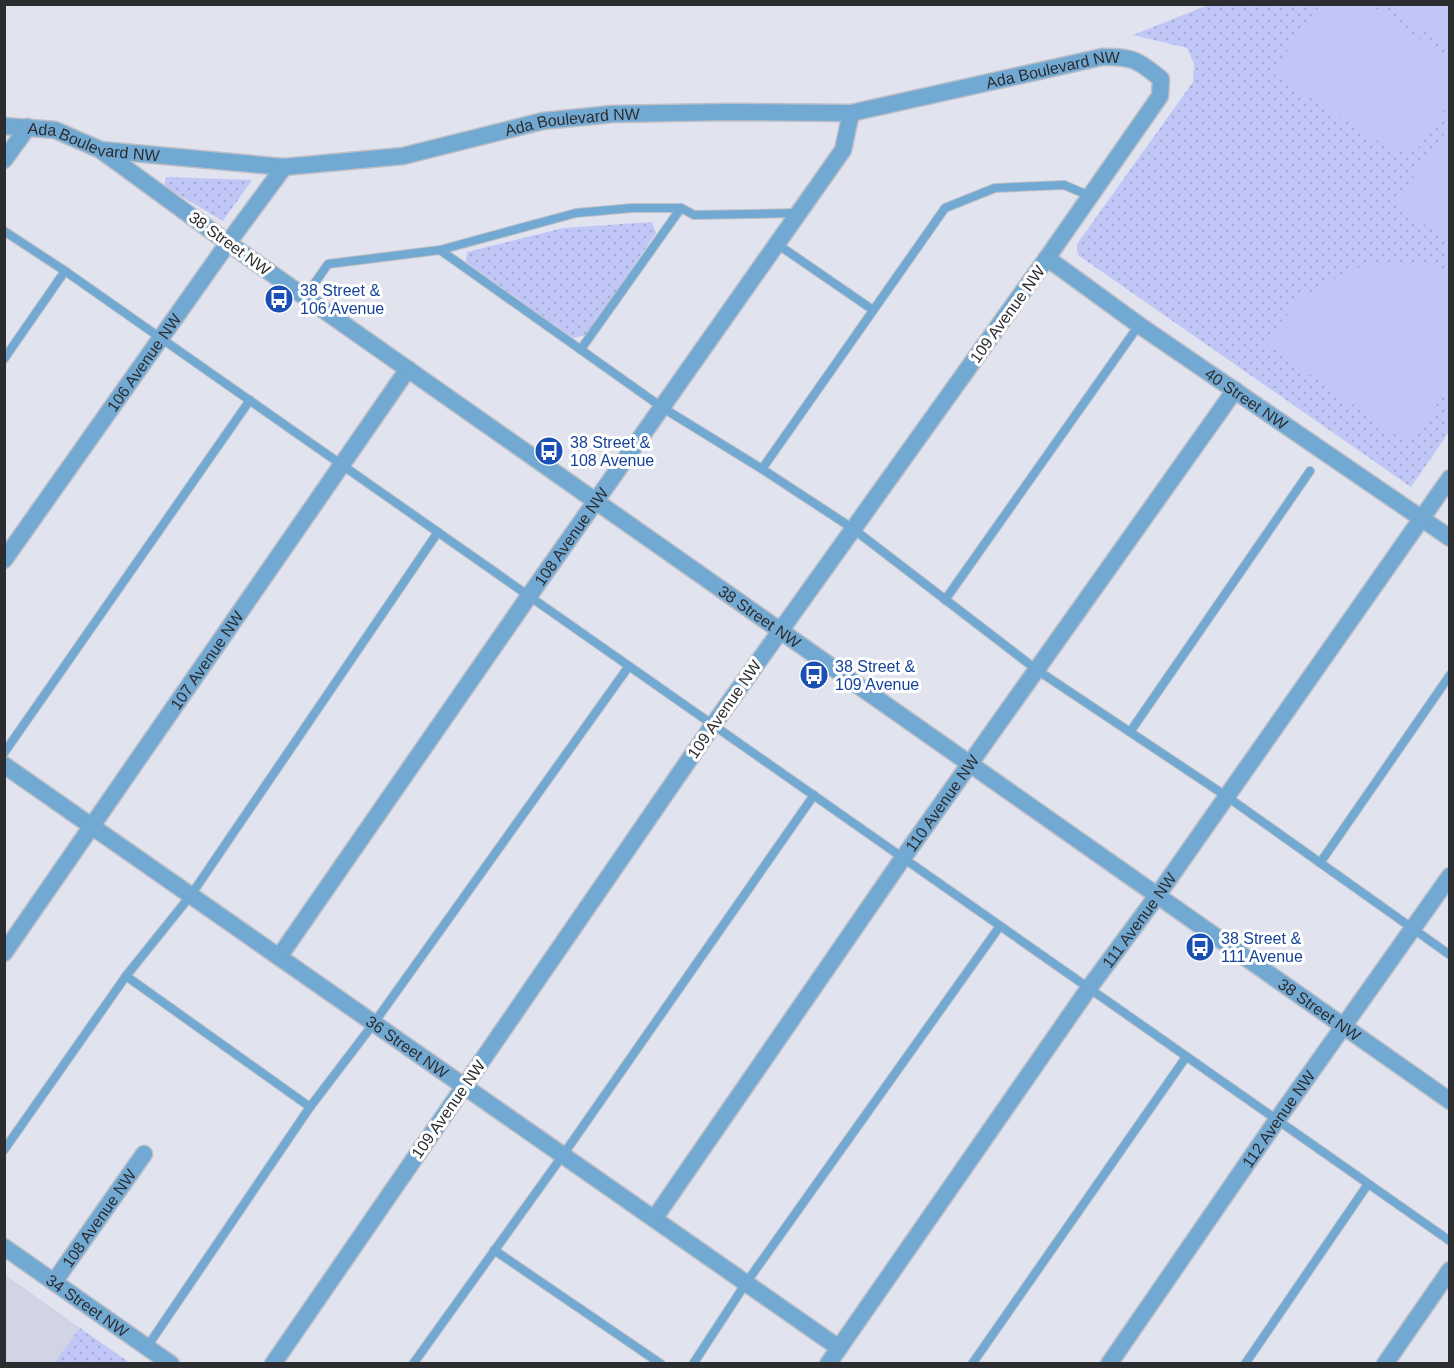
<svg xmlns="http://www.w3.org/2000/svg" width="1454" height="1368" viewBox="0 0 1454 1368" font-family="Arial,sans-serif">
<style>
.built{fill:#d1d4e5}
.green{fill:url(#green-dots)}
.pitch{fill:#c0c7f6}
.lines{fill:none;stroke-linecap:round;stroke-linejoin:round}
.service-casing{stroke:#bdbfc8;stroke-width:10}
.minor-casing{stroke:#bdbfc8;stroke-width:19}
.tertiary-casing{stroke:#bdbfc8;stroke-width:19}
.service{stroke:#72a9d2;stroke-width:8}
.minor{stroke:#72a9d2;stroke-width:16}
.tertiary{stroke:#72a9d2;stroke-width:16}
.labels{text-anchor:middle;stroke-width:6;stroke-linejoin:round;paint-order:stroke}
.street-label{font-size:16px;fill:#2c2d31;stroke:#fff}
.transit-label{font-size:16px;fill:#164399;stroke:#fff;text-anchor:start}
</style>
<defs>
<pattern id="green-dots" width="8" height="8" patternUnits="userSpaceOnUse" patternTransform="scale(1.5)"><rect width="8" height="8" fill="#c0c7f6"/><path d="M2 2h.1M6 6h.1" fill="none" stroke="#a5abd3" stroke-width="1.8" stroke-linecap="round"/></pattern>
</defs>
<rect width="100%" height="100%" fill="#e1e3ee"/>
<path class="built" d="M 4,1274 L 80,1328 L 54,1363 L 5,1363 Z"/>
<g class="green">
<path d="M 1208,5 L 1449,5 L 1449,432 L 1411,487 L 1078,255 L 1077,244 L 1193,82 L 1194,64 L 1187,48 L 1133,35 Z"/>
<path d="M 166,177 L 252,180 L 223,221 L 164,186 Z"/>
<path d="M 652,222 L 656,233 L 586,335 L 573,338 L 466,262 L 467,252 L 563,228 Z"/>
<path d="M 80,1328 L 130,1363 L 54,1363 Z"/>
</g>
<g class="pitch">
<path d="M 1321,5 L 1371,5 L 1449,60 L 1449,102 L 1418,148 L 1396,153 L 1272,73 L 1310,17 Z"/>
<path d="M 1385,5 L 1449,5 L 1449,49 Z"/>
<path d="M 1444,134 L 1449,137 L 1449,242 L 1395,203 Z"/>
<path d="M 1390,262 L 1428,265 L 1449,271 L 1449,387 L 1409,444 L 1264,342 L 1302,297 L 1355,268 Z"/>
</g>
<g class="lines">
<g class="service-casing">
<g id="service">
<path d="M 4,231 L 65,271 L 1450,1241"/>
<path d="M 777,244 L 873,310"/>
<path d="M 440,250 L 663,408 L 762,469 L 852,528 L 1037,670 L 1226,796 L 1450,955"/>
<path d="M 305,297 L 328,264 L 440,250 L 576,213 L 632,208 L 681,208 L 694,215 L 799,213"/>
<path d="M 581,349 L 681,208"/>
<path d="M 4,359 L 65,271"/>
<path d="M 762,469 L 945,208 L 995,188 L 1064,185 L 1090,196"/>
<path d="M 945,600 L 1139,325"/>
<path d="M 1130,732 L 1310,471"/>
<path d="M 4,753 L 250,400"/>
<path d="M 1320,863 L 1450,675"/>
<path d="M 126,976 L 310,1107"/>
<path d="M 4,1150 L 126,976 L 191,895 L 438,532"/>
<path d="M 494,1250 L 661,1364"/>
<path d="M 147,1347 L 310,1107 L 374,1023 L 629,666"/>
<path d="M 413,1364 L 563,1155 L 814,795"/>
<path d="M 693,1364 L 746,1283 L 1000,926"/>
<path d="M 972,1364 L 1186,1057"/>
<path d="M 1245,1364 L 1368,1184"/>
</g>
</g>
<g class="minor-casing">
<g id="minor">
<path id="s1" d="M 4,126 L 55,130 L 101,150 L 284,167 L 403,156 L 543,121 L 612,114 L 728,112 L 851,113 L 1102,57 C 1132,56 1138,60 1161,79 L 1160,96 L 1047,258 L 713,725 L 273,1364"/>
<path d="M 102,151 L 228,243 L 284,167"/>
<path d="M 4,160 L 28,127"/>
<path id="s2" d="M 1047,258 L 1139,325 L 1450,538"/>
<path id="s3" d="M 4,765 L 839,1348"/>
<path id="s4" d="M 4,953 L 408,369"/>
<path id="s5" d="M 279,957 L 529,596 L 843,150 L 851,113"/>
<path id="s6" d="M 654,1219 L 903,858 L 1235,390"/>
<path id="s7" d="M 54,1282 L 144,1154"/>
<path id="s8" d="M 828,1364 L 1089,988 L 1157,896 L 1450,478"/>
<path id="s9" d="M 1109,1364 L 1277,1120 L 1450,876"/>
<path d="M 1385,1364 L 1450,1270"/>
</g>
</g>
<g class="tertiary-casing">
<g id="tertiary">
<path id="s10" d="M 4,560 L 228,243 L 1450,1101"/>
<path id="s11" d="M 4,1247 L 171,1364"/>
</g>
</g>
<use href="#service" class="service"/>
<use href="#minor" class="minor"/>
<use href="#tertiary" class="tertiary"/>
</g>
<defs>
<g id="bus-disc" transform="scale(1.5)"><circle r="9.5" fill="#1a4fb4" stroke="#fff"/><path d="M-5-6H5V4H4V6H2V4H-2V6H-4V4H-5ZM-3.5-4V0h7V-4ZM-3.5 1.2v1.5H-2V1.2ZM2 1.2v1.5H3.5V1.2Z" fill="#fff"/></g>
</defs>
<g fill-rule="evenodd">
<use href="#bus-disc" x="279" y="299"/>
<use href="#bus-disc" x="549" y="451"/>
<use href="#bus-disc" x="814" y="675"/>
<use href="#bus-disc" x="1200" y="947"/>
</g>
<g class="labels">
<g class="street-label">
<text dy="6" stroke="none"><textPath href="#s1" startOffset="1064">Ada Boulevard NW</textPath></text>
<text dy="6" stroke="none"><textPath href="#s1" startOffset="578">Ada Boulevard NW</textPath></text>
<text dy="6" stroke="none"><textPath href="#s1" startOffset="92">Ada Boulevard NW</textPath></text>
<text transform="translate(230 243) rotate(36)" y="6">38 Street NW</text>
<text transform="translate(1007 314) rotate(-54)" y="6">109 Avenue NW</text>
<text dy="6" stroke="none"><textPath href="#s10" startOffset="242">106 Avenue NW</textPath></text>
<text dy="6" stroke="none"><textPath href="#s2" startOffset="244">40 Street NW</textPath></text>
<text dy="6" stroke="none"><textPath href="#s5" startOffset="512">108 Avenue NW</textPath></text>
<text dy="6" stroke="none"><textPath href="#s10" startOffset="1038">38 Street NW</textPath></text>
<text dy="6" stroke="none"><textPath href="#s4" startOffset="356">107 Avenue NW</textPath></text>
<text transform="translate(724 709) rotate(-55)" y="6">109 Avenue NW</text>
<text dy="6" stroke="none"><textPath href="#s6" startOffset="506">110 Avenue NW</textPath></text>
<text dy="6" stroke="none"><textPath href="#s8" startOffset="542">111 Avenue NW</textPath></text>
<text dy="6" stroke="none"><textPath href="#s10" startOffset="1722">38 Street NW</textPath></text>
<text dy="6" stroke="none"><textPath href="#s3" startOffset="492">36 Street NW</textPath></text>
<text transform="translate(448 1109) rotate(-55)" y="6">109 Avenue NW</text>
<text dy="6" stroke="none"><textPath href="#s9" startOffset="298">112 Avenue NW</textPath></text>
<text dy="6" stroke="none"><textPath href="#s7" startOffset="78">108 Avenue NW</textPath></text>
<text dy="6" stroke="none"><textPath href="#s11" startOffset="102">34 Street NW</textPath></text>
</g>
<g class="transit-label">
<text x="300" y="296">38 Street &amp;<tspan x="300" dy="18">106 Avenue</tspan></text>
<text x="570" y="448">38 Street &amp;<tspan x="570" dy="18">108 Avenue</tspan></text>
<text x="835" y="672">38 Street &amp;<tspan x="835" dy="18">109 Avenue</tspan></text>
<text x="1221" y="944">38 Street &amp;<tspan x="1221" dy="18">111 Avenue</tspan></text>
</g>
</g>
<rect width="1454" height="1368" fill="none" stroke="#2c2d31" stroke-width="12"/>
</svg>
